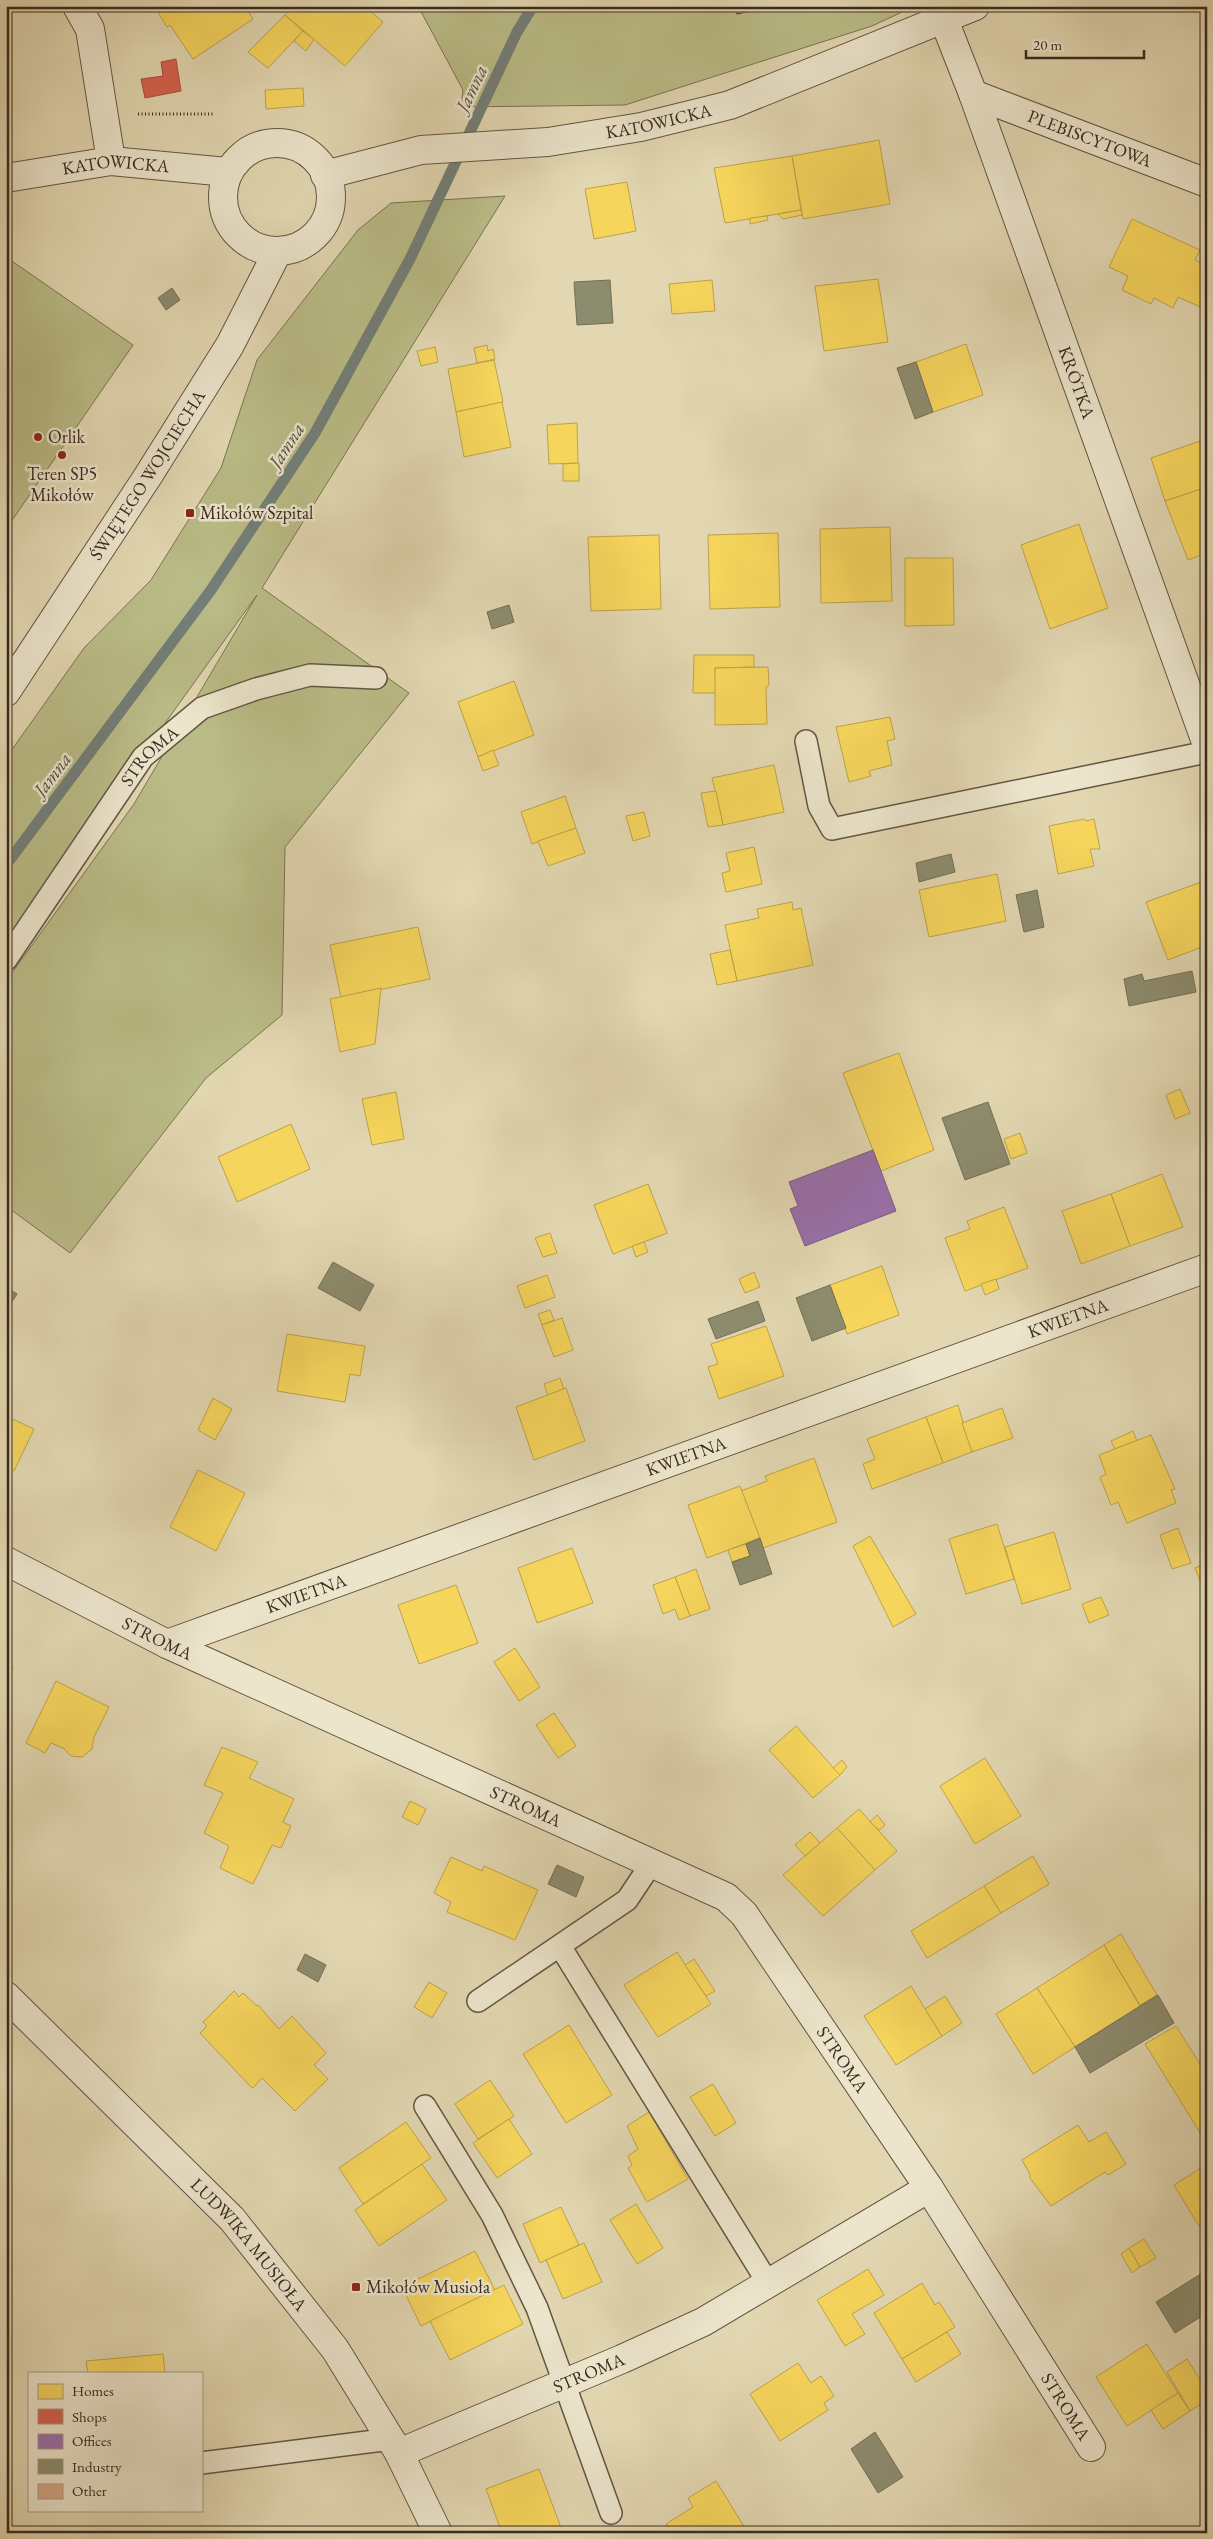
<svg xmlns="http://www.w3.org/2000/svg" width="1213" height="2539" viewBox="0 0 1213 2539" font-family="'EB Garamond',serif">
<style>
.green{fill:#babc87;stroke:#7a7453}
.homes{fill:#f6d55c;stroke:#bda24a}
.shops{fill:#d6604d;stroke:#a7503f}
.offices{fill:#9970ab;stroke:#7c5b81}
.industry{fill:#8c8c6e;stroke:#736f56}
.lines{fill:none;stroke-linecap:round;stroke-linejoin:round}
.stream{stroke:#727f79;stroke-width:11}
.building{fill:#d8a984;stroke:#392b1f}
.service-casing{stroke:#635644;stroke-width:24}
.minor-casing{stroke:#635644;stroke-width:30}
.tertiary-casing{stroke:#635644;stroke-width:30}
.path{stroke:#392b1f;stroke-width:3;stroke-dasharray:1 2.5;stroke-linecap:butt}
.service{stroke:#ece5cc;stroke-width:21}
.minor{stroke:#ece5cc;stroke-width:28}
.tertiary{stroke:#ece5cc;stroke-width:28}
.poi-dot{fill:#8f2418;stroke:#ece5cc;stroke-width:2}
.labels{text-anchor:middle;stroke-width:5;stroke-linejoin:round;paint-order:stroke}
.street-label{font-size:18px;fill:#392b1f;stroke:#ece5cc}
.poi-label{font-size:18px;fill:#392b1f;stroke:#ece5cc;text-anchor:start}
.water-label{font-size:19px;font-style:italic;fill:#514e44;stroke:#ece5cc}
</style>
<rect width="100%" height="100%" fill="#e2d7b1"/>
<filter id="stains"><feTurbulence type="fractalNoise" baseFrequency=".004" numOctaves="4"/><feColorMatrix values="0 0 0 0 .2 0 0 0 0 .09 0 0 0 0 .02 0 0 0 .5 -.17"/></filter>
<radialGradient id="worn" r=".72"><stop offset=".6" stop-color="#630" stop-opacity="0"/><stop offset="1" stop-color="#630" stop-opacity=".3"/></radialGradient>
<g class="green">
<path d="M 418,6 L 915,6 L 872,26 L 625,105 L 461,107 L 463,90 Z"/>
<path d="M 505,196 L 262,588 L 409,693 L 285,847 L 282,1015 L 206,1078 L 70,1253 L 6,1206 L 6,981 L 134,804 L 257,595 L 6,945 L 6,758 L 84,648 L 151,580 L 221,468 L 257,360 L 358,230 L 391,203 Z"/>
<path d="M 6,257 L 133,345 L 6,529 Z"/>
</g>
<g class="homes">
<path d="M 154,6 L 245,6 L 253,19 L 193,59 L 170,25 L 167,27 Z"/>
<path d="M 294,6 L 364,6 L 383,22 L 345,66 L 285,15 Z"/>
<path d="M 285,15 L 303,31 L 268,68 L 248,52 Z"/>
<path d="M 303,31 L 314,39 L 306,51 L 294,41 Z"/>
<path d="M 303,88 L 304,106 L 266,109 L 265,90 Z"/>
<path d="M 879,140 L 890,204 L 803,219 L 792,156 Z"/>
<path d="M 792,156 L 801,210 L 725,223 L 714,168 Z"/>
<path d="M 627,182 L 636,231 L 594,239 L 585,189 Z"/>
<path d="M 801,210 L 802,215 L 783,219 L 778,214 Z"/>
<path d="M 767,216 L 768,220 L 750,224 L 750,218 Z"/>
<path d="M 1132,219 L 1200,250 L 1195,260 L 1207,266 L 1207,310 L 1178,297 L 1173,308 L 1154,298 L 1151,304 L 1122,290 L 1128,276 L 1109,267 Z"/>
<path d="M 878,279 L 888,342 L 824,351 L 815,286 Z"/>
<path d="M 712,280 L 715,311 L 672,314 L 669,284 Z"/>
<path d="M 966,344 L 983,395 L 933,412 L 916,362 Z"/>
<path d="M 487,345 L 488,351 L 493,349 L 495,359 L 477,363 L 474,348 Z"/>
<path d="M 435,347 L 438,362 L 421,366 L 417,351 Z"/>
<path d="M 494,360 L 503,402 L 456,412 L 448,369 Z"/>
<path d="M 502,402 L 511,447 L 464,457 L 456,412 Z"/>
<path d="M 577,423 L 578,463 L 549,464 L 547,425 Z"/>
<path d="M 1206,439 L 1207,487 L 1165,501 L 1151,458 Z"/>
<path d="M 579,463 L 579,481 L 563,481 L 563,464 Z"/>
<path d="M 1207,487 L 1207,553 L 1188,560 L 1165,501 Z"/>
<path d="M 1079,524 L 1108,608 L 1050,629 L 1021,545 Z"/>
<path d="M 890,527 L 892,601 L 821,603 L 820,529 Z"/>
<path d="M 778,533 L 780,607 L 710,609 L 708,535 Z"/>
<path d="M 659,535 L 661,609 L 591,611 L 588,537 Z"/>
<path d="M 905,558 L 953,558 L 954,625 L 905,626 Z"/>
<path d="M 694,655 L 754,655 L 754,667 L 715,668 L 716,693 L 693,693 Z"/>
<path d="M 768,667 L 769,685 L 766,687 L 767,724 L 715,725 L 715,668 Z"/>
<path d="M 514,681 L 534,735 L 478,757 L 458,702 Z"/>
<path d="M 890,717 L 895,739 L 887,741 L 892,765 L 869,771 L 871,776 L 849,782 L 836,727 Z"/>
<path d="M 493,750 L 499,765 L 483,771 L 478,757 Z"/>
<path d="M 774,765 L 784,812 L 723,825 L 712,778 Z"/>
<path d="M 716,791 L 723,825 L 708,827 L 701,793 Z"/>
<path d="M 565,796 L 576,828 L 532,844 L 521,812 Z"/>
<path d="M 644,812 L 650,836 L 633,841 L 626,816 Z"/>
<path d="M 1084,819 L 1086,821 L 1094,819 L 1100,849 L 1090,849 L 1094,866 L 1058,874 L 1049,826 Z"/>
<path d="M 576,828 L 585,853 L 548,866 L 538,841 Z"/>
<path d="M 754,847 L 762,884 L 726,892 L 722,873 L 730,871 L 726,853 Z"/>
<path d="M 997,874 L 1006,921 L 929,937 L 919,890 Z"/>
<path d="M 1207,880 L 1207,945 L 1168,960 L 1146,902 Z"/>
<path d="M 792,902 L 793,910 L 801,908 L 813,965 L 737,981 L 725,925 L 759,918 L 757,909 Z"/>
<path d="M 418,927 L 430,979 L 341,998 L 330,945 Z"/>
<path d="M 730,950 L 737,981 L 717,985 L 710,954 Z"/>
<path d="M 381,988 L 375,1044 L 340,1052 L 330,999 Z"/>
<path d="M 899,1053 L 934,1150 L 881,1171 L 843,1073 Z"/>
<path d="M 1180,1089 L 1190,1113 L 1175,1119 L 1166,1095 Z"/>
<path d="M 396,1092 L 404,1139 L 372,1145 L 362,1099 Z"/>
<path d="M 291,1124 L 310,1169 L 237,1202 L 218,1157 Z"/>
<path d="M 1020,1133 L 1027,1153 L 1011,1159 L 1004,1139 Z"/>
<path d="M 1162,1174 L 1183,1227 L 1130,1246 L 1111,1194 Z"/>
<path d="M 648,1184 L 667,1233 L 613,1254 L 594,1205 Z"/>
<path d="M 1111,1194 L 1130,1246 L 1081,1264 L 1062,1211 Z"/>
<path d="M 1004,1207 L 1028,1268 L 965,1291 L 945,1238 L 970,1229 L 967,1221 Z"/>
<path d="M 550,1233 L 557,1253 L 543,1257 L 535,1238 Z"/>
<path d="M 644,1242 L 648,1252 L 636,1257 L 632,1246 Z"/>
<path d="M 882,1266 L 899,1315 L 847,1334 L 830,1285 Z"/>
<path d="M 754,1272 L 760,1287 L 745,1293 L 739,1279 Z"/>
<path d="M 547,1275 L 555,1297 L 525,1308 L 517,1286 Z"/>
<path d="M 996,1279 L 999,1289 L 985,1295 L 981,1284 Z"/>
<path d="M 550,1310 L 554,1320 L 542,1325 L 538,1314 Z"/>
<path d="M 562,1318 L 573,1350 L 554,1357 L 542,1325 Z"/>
<path d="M 766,1326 L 784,1376 L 719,1399 L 708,1367 L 718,1364 L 711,1344 Z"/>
<path d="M 287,1334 L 365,1346 L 360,1376 L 350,1374 L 345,1402 L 277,1391 Z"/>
<path d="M 560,1378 L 564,1390 L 548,1396 L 544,1384 Z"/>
<path d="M 566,1388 L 585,1441 L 534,1460 L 516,1407 Z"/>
<path d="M 213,1398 L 232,1409 L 215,1440 L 198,1430 Z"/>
<path d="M 958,1405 L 972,1452 L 943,1463 L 926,1417 Z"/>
<path d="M 1002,1408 L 1013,1438 L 972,1452 L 962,1423 Z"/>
<path d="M 6,1416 L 34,1429 L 14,1471 L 6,1468 Z"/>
<path d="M 926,1417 L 943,1463 L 872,1489 L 863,1464 L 875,1459 L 867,1439 Z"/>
<path d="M 1133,1431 L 1137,1441 L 1115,1449 L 1111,1441 Z"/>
<path d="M 1151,1435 L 1175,1489 L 1171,1490 L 1176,1503 L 1127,1523 L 1118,1502 L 1111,1505 L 1100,1477 L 1106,1474 L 1099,1455 Z"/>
<path d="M 814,1458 L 837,1522 L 763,1548 L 741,1491 L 767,1481 L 765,1476 Z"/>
<path d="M 198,1470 L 245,1493 L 216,1551 L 170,1527 Z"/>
<path d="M 740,1486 L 760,1538 L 707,1558 L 688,1505 Z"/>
<path d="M 997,1524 L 1014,1579 L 966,1594 L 949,1539 Z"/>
<path d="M 1178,1528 L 1191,1563 L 1172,1569 L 1160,1535 Z"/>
<path d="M 1054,1532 L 1071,1589 L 1022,1604 L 1005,1547 Z"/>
<path d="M 870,1536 L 916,1614 L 893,1627 L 853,1546 Z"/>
<path d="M 746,1544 L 750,1556 L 732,1562 L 728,1550 Z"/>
<path d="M 572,1548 L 593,1603 L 537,1623 L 518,1568 Z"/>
<path d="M 1207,1563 L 1207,1597 L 1195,1568 Z"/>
<path d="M 696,1569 L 710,1609 L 690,1616 L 675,1577 Z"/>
<path d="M 675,1577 L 690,1616 L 679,1620 L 675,1609 L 663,1614 L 653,1585 Z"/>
<path d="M 456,1585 L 478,1643 L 419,1664 L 398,1605 Z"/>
<path d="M 1101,1597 L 1109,1615 L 1089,1623 L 1082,1604 Z"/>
<path d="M 515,1648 L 540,1687 L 519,1701 L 494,1662 Z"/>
<path d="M 6,1663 L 13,1667 L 6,1683 Z"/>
<path d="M 56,1681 L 109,1707 L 94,1737 L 92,1749 L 82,1757 L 71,1756 L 63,1748 L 51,1743 L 45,1753 L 26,1743 Z"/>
<path d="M 554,1713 L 576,1746 L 558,1758 L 536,1725 Z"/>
<path d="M 796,1726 L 840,1775 L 813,1798 L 769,1750 Z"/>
<path d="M 222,1747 L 258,1762 L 249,1778 L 294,1799 L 283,1822 L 291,1826 L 281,1848 L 272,1845 L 253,1884 L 220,1868 L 229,1846 L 204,1833 L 223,1793 L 204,1785 Z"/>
<path d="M 985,1758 L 1021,1816 L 975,1844 L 940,1786 Z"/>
<path d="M 842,1760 L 847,1767 L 840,1775 L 833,1768 Z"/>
<path d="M 410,1801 L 426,1809 L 418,1825 L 402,1817 Z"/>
<path d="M 859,1809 L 897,1851 L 875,1870 L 837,1828 Z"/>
<path d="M 877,1815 L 885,1825 L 879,1830 L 870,1822 Z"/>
<path d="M 837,1828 L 875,1870 L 823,1916 L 783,1875 Z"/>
<path d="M 810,1832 L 820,1843 L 805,1856 L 795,1845 Z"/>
<path d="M 1033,1856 L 1049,1884 L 1001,1913 L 984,1886 Z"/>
<path d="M 451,1857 L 482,1871 L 484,1866 L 538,1890 L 515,1940 L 447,1912 L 451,1902 L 434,1893 Z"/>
<path d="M 984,1886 L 1001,1913 L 927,1958 L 911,1931 Z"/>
<path d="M 1121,1934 L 1157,1995 L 1140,2005 L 1104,1945 Z"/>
<path d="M 1104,1945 L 1140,2006 L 1075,2047 L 1037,1988 Z"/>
<path d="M 677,1952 L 711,2004 L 658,2037 L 624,1985 Z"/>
<path d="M 694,1959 L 715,1991 L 706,1996 L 685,1965 Z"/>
<path d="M 429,1982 L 447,1993 L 432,2018 L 414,2007 Z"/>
<path d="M 911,1986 L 942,2036 L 896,2065 L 864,2016 Z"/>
<path d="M 1037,1988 L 1075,2047 L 1033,2074 L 996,2014 Z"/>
<path d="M 234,1991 L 239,1997 L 243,1993 L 257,2006 L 258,2005 L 279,2029 L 292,2016 L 326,2053 L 314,2065 L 328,2079 L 295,2111 L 262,2078 L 253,2088 L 250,2086 L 200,2033 L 207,2026 L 203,2022 Z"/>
<path d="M 945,1996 L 962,2023 L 942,2036 L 925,2009 Z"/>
<path d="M 569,2025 L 612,2095 L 566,2123 L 523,2054 Z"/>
<path d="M 1176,2026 L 1207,2075 L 1207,2138 L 1204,2139 L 1145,2044 Z"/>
<path d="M 490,2080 L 514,2116 L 478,2139 L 455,2104 Z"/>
<path d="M 713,2084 L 736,2123 L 715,2136 L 690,2097 Z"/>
<path d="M 649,2112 L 688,2179 L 647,2202 L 628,2168 L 632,2165 L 628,2156 L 638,2149 L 627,2126 Z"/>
<path d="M 509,2119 L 532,2154 L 497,2178 L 473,2143 Z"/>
<path d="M 406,2122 L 431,2158 L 363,2204 L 339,2168 Z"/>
<path d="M 1078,2125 L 1089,2142 L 1106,2132 L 1126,2164 L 1108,2175 L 1105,2172 L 1051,2206 L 1030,2178 L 1030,2174 L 1022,2160 Z"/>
<path d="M 422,2164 L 447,2200 L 379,2246 L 355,2210 Z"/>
<path d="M 1207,2164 L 1207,2222 L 1199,2226 L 1174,2185 Z"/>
<path d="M 636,2204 L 663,2248 L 637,2264 L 610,2220 Z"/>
<path d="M 561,2207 L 579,2245 L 540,2263 L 523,2224 Z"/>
<path d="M 1144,2239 L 1156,2258 L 1140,2267 L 1129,2248 Z"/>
<path d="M 584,2243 L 602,2282 L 563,2299 L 546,2260 Z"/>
<path d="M 1129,2248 L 1140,2267 L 1132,2273 L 1121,2254 Z"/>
<path d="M 475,2251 L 495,2290 L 421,2326 L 402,2287 Z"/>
<path d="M 868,2269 L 884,2295 L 852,2314 L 865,2334 L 845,2346 L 817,2300 Z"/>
<path d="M 922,2283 L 935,2305 L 939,2302 L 955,2327 L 902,2359 L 874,2313 Z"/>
<path d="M 504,2285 L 523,2324 L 450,2360 L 430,2321 Z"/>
<path d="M 947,2332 L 961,2354 L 916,2382 L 902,2359 Z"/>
<path d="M 1147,2344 L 1178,2393 L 1127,2426 L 1096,2377 Z"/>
<path d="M 163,2354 L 165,2373 L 88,2373 L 86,2361 Z"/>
<path d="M 1187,2359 L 1207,2390 L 1207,2400 L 1190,2411 L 1167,2372 Z"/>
<path d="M 798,2363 L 811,2383 L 821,2376 L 834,2396 L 824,2403 L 828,2410 L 780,2441 L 750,2394 Z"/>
<path d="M 1178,2393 L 1190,2411 L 1163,2429 L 1151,2410 Z"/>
<path d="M 539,2469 L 563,2533 L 543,2533 L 542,2530 L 535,2533 L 502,2533 L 486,2489 Z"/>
<path d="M 716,2481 L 748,2533 L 671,2533 L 666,2524 L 693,2507 L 688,2498 Z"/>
<path d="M 282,2527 L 284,2533 L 270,2533 Z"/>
</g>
<path class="shops" d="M 176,59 L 181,91 L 145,98 L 141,79 L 163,76 L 161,62 Z"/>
<path class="offices" d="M 873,1150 L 896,1211 L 805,1246 L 790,1209 L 798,1206 L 789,1182 Z"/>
<g class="industry">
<path d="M 610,280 L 613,323 L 577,325 L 574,282 Z"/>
<path d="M 172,288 L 180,300 L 166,310 L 158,298 Z"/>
<path d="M 916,362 L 933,412 L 915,419 L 897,368 Z"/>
<path d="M 509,605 L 514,622 L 492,629 L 487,612 Z"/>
<path d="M 951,854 L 955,872 L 919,882 L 916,863 Z"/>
<path d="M 1037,890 L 1044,927 L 1024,932 L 1016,895 Z"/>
<path d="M 1192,971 L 1196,992 L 1129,1006 L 1124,979 L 1142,974 L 1144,981 Z"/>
<path d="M 988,1102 L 1010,1164 L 965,1180 L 942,1118 Z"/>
<path d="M 333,1262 L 374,1285 L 360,1311 L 318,1288 Z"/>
<path d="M 830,1285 L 846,1328 L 812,1341 L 796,1298 Z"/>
<path d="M 6,1287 L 17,1294 L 6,1311 Z"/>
<path d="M 758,1301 L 765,1321 L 716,1339 L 708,1319 Z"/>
<path d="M 760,1538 L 772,1574 L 740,1585 L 732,1562 L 750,1556 L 746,1544 Z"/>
<path d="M 557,1865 L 584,1877 L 576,1897 L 548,1884 Z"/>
<path d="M 305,1954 L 326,1965 L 318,1982 L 297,1970 Z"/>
<path d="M 1158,1995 L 1174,2023 L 1090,2073 L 1075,2047 Z"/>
<path d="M 1207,2270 L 1207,2313 L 1175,2333 L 1156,2302 Z"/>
<path d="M 875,2432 L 903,2477 L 878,2493 L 851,2449 Z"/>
</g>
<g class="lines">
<path class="stream" d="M 6,865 L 211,590 L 315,433 L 410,259 L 517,32 L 533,6"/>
</g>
<path class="building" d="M 735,6 L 749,6 L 750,11 L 737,14 Z"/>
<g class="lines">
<g class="service-casing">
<g id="service">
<path d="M 806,741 L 819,806 L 832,829 L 1207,752"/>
<path id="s1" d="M 6,960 L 143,757 L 202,708 L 256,689 L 310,675 L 376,678"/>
<path d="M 560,1946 L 768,2283"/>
<path d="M 478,2001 L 627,1900 L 651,1864"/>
<path d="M 425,2106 L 492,2215 L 537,2308 L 611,2513"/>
<path d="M 201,2463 L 391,2439"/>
</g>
</g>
<g class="minor-casing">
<g id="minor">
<path d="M 77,6 L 90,29 L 111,161"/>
<path id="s2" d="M 944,20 L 973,94 L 1207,745"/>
<path id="s3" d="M 973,94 L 1207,183"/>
<path id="s4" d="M 6,178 L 111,161 L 227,172"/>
<path id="s5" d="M 6,1561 L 167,1644 L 726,1897 L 744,1914 L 929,2188 L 1091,2447"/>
<path id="s6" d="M 167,1644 L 1207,1268"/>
<path id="s7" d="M 6,1996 L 232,2219 L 335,2349 L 399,2453 L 438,2533"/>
<path id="s8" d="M 399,2453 L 622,2359 L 703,2322 L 929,2188"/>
</g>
</g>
<g class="tertiary-casing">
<g id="tertiary">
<circle cx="277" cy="197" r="54"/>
<path id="s9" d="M 325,175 L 421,150 L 548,142 L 641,127 L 730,105 L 975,6"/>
<path id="s10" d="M 6,692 L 148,476 L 230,345 L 278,251"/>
</g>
</g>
<path class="path" d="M 138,114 L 213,114"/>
<use href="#service" class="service"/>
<use href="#minor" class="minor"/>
<use href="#tertiary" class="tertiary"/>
</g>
<g class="poi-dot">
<circle cx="38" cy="437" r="5"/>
<circle cx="62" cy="455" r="5"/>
<rect x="185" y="508" width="10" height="10" rx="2.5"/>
<rect x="351" y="2282" width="10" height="10" rx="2.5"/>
</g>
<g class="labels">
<g class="street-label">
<text dy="6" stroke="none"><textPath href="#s9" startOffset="339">KATOWICKA</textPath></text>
<text dy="6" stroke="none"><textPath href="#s3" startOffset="125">PLEBISCYTOWA</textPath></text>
<text dy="6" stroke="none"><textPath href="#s4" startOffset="111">KATOWICKA</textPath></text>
<text dy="6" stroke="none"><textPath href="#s2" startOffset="386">KRÓTKA</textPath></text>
<text dy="6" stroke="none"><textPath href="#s10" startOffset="259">ŚWIĘTEGO WOJCIECHA</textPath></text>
<text dy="6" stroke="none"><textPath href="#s1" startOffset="250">STROMA</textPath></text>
<text dy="6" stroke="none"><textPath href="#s6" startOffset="958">KWIETNA</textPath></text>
<text dy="6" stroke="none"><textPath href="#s6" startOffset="552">KWIETNA</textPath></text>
<text dy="6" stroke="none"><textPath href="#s6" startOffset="148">KWIETNA</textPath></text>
<text dy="6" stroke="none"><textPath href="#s5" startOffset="170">STROMA</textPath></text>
<text dy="6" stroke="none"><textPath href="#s5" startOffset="575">STROMA</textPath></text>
<text dy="6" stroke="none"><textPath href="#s5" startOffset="995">STROMA</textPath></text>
<text dy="6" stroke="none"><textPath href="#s7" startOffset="348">LUDWIKA MUSIOŁA</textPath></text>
<text dy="6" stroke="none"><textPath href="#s8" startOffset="206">STROMA</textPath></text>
<text dy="6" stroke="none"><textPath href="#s5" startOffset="1408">STROMA</textPath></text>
</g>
<g class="poi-label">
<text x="48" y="443">Orlik</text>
<text x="62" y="480" text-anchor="middle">Teren SP5<tspan x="62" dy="21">Mikołów</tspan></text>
<text x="200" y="519">Mikołów Szpital</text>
<text x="366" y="2293">Mikołów Musioła</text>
</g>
<g class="water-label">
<text transform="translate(471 88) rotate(-65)" y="7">Jamna</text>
<text transform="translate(286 445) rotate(-57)" y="7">Jamna</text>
<text transform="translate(52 774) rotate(-53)" y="7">Jamna</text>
</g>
</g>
<rect width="1213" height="2539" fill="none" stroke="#e2d7b1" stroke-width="25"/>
<rect x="8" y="8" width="1198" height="2524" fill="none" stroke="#392b1f" stroke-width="2.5"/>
<rect x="12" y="12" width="1188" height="2514" fill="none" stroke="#392b1f"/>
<rect x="28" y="2372" width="175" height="140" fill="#ece5cc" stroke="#a49b87"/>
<rect x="38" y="2384" width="25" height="15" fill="#f6d55c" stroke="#a49b87"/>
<text x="72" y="2396" font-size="15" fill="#392b1f">Homes</text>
<rect x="38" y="2409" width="25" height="15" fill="#d6604d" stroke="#a49b87"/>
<text x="72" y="2422" font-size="15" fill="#392b1f">Shops</text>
<rect x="38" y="2434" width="25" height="15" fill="#9970ab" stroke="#a49b87"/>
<text x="72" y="2446" font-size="15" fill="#392b1f">Offices</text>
<rect x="38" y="2459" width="25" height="15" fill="#8c8c6e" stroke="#a49b87"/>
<text x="72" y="2472" font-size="15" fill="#392b1f">Industry</text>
<rect x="38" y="2484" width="25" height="15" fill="#d8a984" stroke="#a49b87"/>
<text x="72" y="2496" font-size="15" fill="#392b1f">Other</text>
<path d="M1026 50v8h118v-8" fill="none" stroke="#392b1f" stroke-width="2.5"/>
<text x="1033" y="50" font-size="15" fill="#392b1f" stroke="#ece5cc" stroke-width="4" paint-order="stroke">20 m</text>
<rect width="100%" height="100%" filter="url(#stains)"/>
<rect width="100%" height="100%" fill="url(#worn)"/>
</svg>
